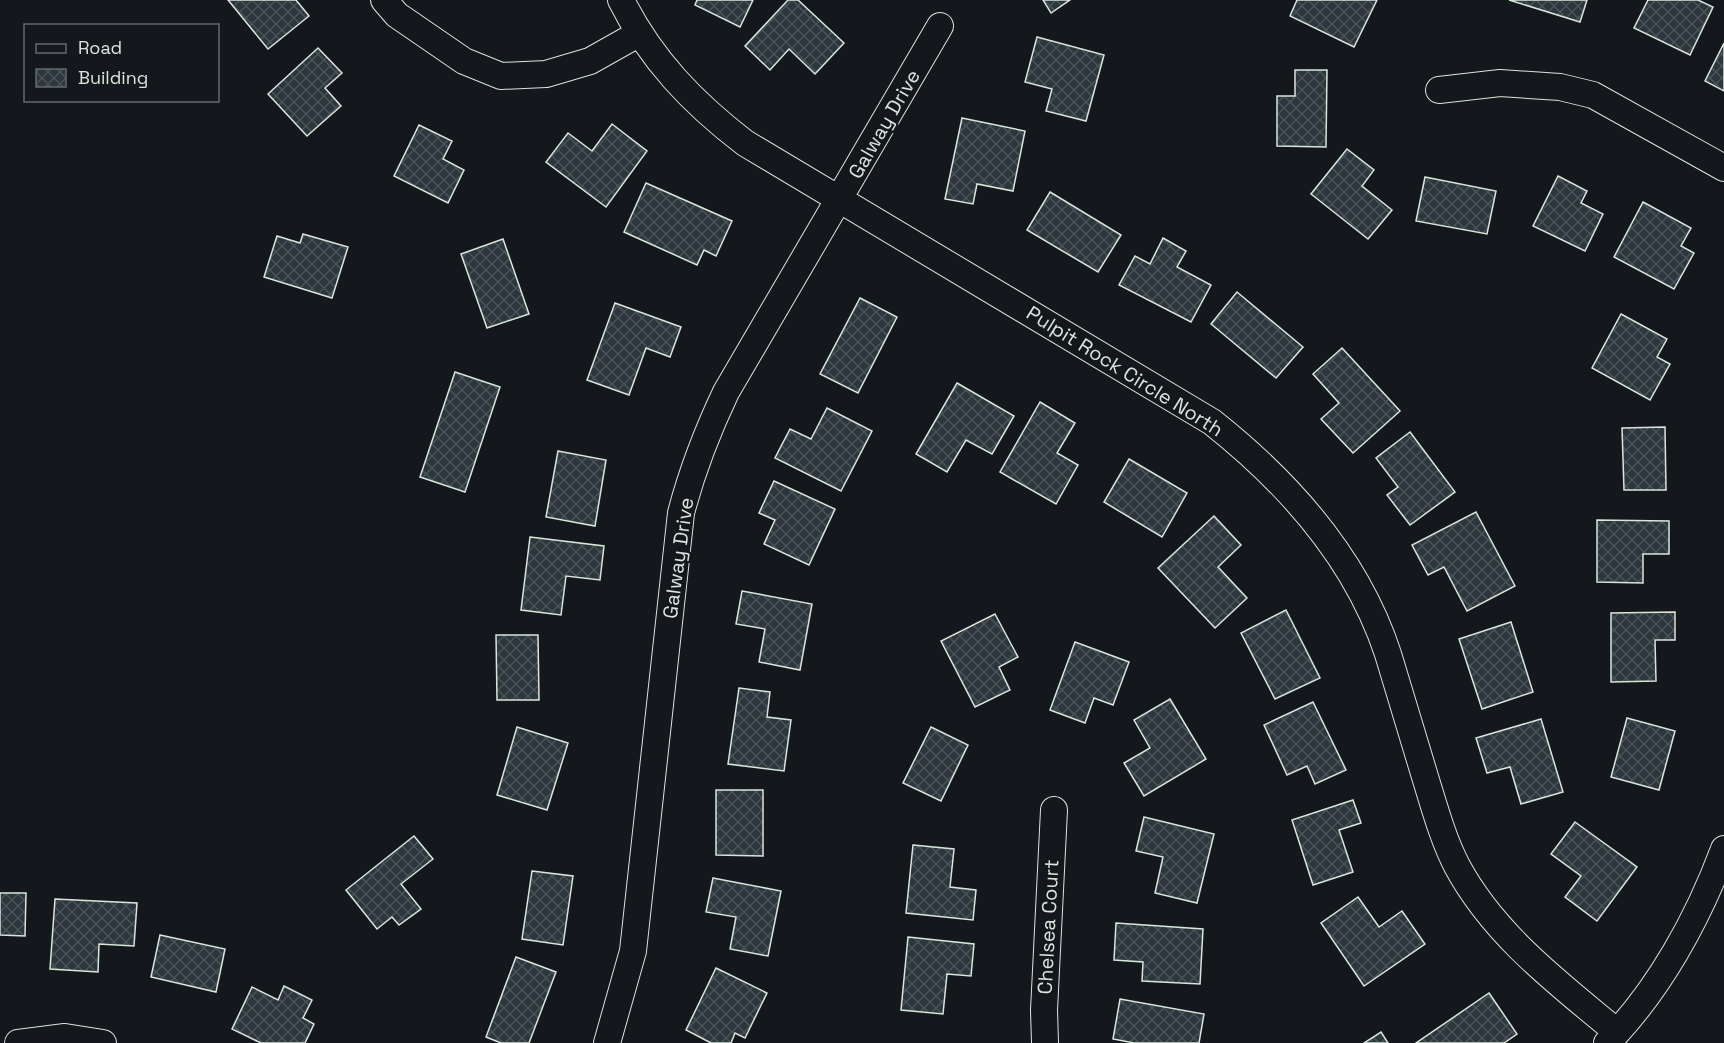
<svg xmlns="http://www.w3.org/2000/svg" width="1724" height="1043" viewBox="0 0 1724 1043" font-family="'Space Grotesk',sans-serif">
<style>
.building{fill:url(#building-cross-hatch);stroke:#d8e6dc;stroke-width:1.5}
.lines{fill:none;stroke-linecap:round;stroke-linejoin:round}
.street-casing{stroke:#d8e6dc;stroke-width:28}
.street{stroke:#14181c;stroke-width:26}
.labels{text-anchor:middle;stroke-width:4.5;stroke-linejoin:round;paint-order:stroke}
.street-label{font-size:20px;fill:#d8e6dc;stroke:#14181c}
</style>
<defs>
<pattern id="building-cross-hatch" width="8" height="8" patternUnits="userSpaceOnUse" patternTransform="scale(1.5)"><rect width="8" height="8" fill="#2c363c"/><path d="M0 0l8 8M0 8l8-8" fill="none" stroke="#4a5358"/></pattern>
</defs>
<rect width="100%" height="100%" fill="#14181c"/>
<g class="building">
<path d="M 228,0 L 296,0 L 309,16 L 268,49 Z"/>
<path d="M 697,0 L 753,0 L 740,27 L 695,5 Z"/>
<path d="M 788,0 L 798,0 L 844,43 L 815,74 L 789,49 L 770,70 L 745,46 Z"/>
<path d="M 1043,0 L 1070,0 L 1051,13 Z"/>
<path d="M 1297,0 L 1377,0 L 1354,47 L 1290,16 Z"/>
<path d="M 1509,0 L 1587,0 L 1580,22 Z"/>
<path d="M 1648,0 L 1698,0 L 1713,7 L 1690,55 L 1634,28 Z"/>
<path d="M 1037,37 L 1104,55 L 1086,121 L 1046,111 L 1052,89 L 1025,82 Z"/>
<path d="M 1724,43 L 1724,91 L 1705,81 Z"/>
<path d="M 318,48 L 342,73 L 325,88 L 341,106 L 307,136 L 268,94 Z"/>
<path d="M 1295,70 L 1327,70 L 1326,147 L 1277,146 L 1277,96 L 1295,96 Z"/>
<path d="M 962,118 L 1025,131 L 1013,191 L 977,184 L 973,204 L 945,199 Z"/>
<path d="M 612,124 L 647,151 L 606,207 L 546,162 L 568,133 L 592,151 Z"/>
<path d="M 419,125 L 452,141 L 443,159 L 464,170 L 448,203 L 394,176 Z"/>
<path d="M 1347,149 L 1374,170 L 1362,186 L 1392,210 L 1368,239 L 1311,194 Z"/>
<path d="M 1558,176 L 1587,191 L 1581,203 L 1603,214 L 1585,251 L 1533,226 Z"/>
<path d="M 1425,177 L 1496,191 L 1487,234 L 1416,221 Z"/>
<path d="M 646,183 L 732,221 L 716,256 L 704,250 L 697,265 L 624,232 Z"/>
<path d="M 1050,192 L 1121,235 L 1098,272 L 1027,230 Z"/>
<path d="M 1643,202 L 1691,228 L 1681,246 L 1694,253 L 1674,289 L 1614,257 Z"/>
<path d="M 303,234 L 348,247 L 332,298 L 264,277 L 277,236 L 300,243 Z"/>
<path d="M 1163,238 L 1186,251 L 1177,267 L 1211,285 L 1191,322 L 1119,285 L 1135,256 L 1150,264 Z"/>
<path d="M 503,239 L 529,314 L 487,328 L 461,254 Z"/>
<path d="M 1237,292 L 1303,347 L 1276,378 L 1211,324 Z"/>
<path d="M 860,298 L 897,317 L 858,393 L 820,374 Z"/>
<path d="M 615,303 L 681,327 L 670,357 L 646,348 L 629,395 L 587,380 Z"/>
<path d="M 1621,314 L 1667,339 L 1657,357 L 1670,364 L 1650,400 L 1592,368 Z"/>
<path d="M 1342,348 L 1400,411 L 1353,453 L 1321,419 L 1339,403 L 1313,374 Z"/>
<path d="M 455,372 L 500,387 L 465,492 L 420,477 Z"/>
<path d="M 957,383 L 1014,416 L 992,454 L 966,440 L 947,472 L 916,454 Z"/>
<path d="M 1040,402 L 1075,423 L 1057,453 L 1078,465 L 1056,504 L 1000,472 Z"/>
<path d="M 827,408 L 872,431 L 841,491 L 775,458 L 790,429 L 811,439 Z"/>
<path d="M 1665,427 L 1666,490 L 1624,490 L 1622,428 Z"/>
<path d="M 1410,432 L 1455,492 L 1410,525 L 1387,495 L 1398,487 L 1376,458 Z"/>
<path d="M 558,451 L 606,460 L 595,526 L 546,517 Z"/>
<path d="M 1129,459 L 1187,493 L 1162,537 L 1104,502 Z"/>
<path d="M 774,481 L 835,509 L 809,565 L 764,544 L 775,520 L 759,513 Z"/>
<path d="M 1476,512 L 1515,586 L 1467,611 L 1444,567 L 1428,575 L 1412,545 Z"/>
<path d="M 1214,516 L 1241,545 L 1218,567 L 1247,598 L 1215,628 L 1158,568 Z"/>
<path d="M 1597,520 L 1669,521 L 1669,554 L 1643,554 L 1643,583 L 1597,582 Z"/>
<path d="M 530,537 L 604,546 L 600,580 L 566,576 L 561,615 L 521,610 Z"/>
<path d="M 742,591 L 812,604 L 800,670 L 759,662 L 765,629 L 736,624 Z"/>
<path d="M 1286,610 L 1320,678 L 1275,699 L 1241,633 Z"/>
<path d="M 1675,612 L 1675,640 L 1655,640 L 1656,681 L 1611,682 L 1611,613 Z"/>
<path d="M 995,614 L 1018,657 L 999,667 L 1010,690 L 975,707 L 941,641 Z"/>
<path d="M 1511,622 L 1533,692 L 1482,709 L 1459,639 Z"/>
<path d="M 496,635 L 538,635 L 539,700 L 497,700 Z"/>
<path d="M 1075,642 L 1129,662 L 1113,705 L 1094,698 L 1085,723 L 1050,710 Z"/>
<path d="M 739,688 L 770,692 L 767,717 L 791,720 L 784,771 L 728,764 Z"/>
<path d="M 1170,699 L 1206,759 L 1144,796 L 1124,763 L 1150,748 L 1134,720 Z"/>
<path d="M 1313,702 L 1346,770 L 1315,784 L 1307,766 L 1287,775 L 1264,725 Z"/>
<path d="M 1627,718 L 1675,731 L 1659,790 L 1611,777 Z"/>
<path d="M 1541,719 L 1563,792 L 1521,804 L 1510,767 L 1487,773 L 1476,738 Z"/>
<path d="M 517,727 L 568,743 L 547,810 L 497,795 Z"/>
<path d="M 931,727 L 968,745 L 941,801 L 903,783 Z"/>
<path d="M 716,790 L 763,790 L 763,856 L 716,855 Z"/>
<path d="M 1353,800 L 1361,823 L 1339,830 L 1353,872 L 1313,885 L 1292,820 Z"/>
<path d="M 1144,817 L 1214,834 L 1197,903 L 1155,893 L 1163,857 L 1136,851 Z"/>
<path d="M 1575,822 L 1637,867 L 1597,921 L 1565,897 L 1581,876 L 1551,854 Z"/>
<path d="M 414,836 L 433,859 L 401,884 L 421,909 L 399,925 L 392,917 L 377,929 L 346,890 Z"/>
<path d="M 913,845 L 954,849 L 950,887 L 976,890 L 973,920 L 906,913 Z"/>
<path d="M 532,871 L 573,876 L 563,945 L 522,939 Z"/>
<path d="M 713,878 L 781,891 L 768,956 L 730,949 L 736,917 L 706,912 Z"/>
<path d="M 0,893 L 26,893 L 25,936 L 0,935 Z"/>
<path d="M 1358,897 L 1379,927 L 1402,911 L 1425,944 L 1364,986 L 1321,923 Z"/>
<path d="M 55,899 L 137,903 L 134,946 L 99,944 L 98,972 L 50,969 Z"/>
<path d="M 1116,923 L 1203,929 L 1200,984 L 1142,981 L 1143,962 L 1114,960 Z"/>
<path d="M 160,935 L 225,949 L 216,992 L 151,977 Z"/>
<path d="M 908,937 L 974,944 L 971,976 L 947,974 L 943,1014 L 901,1010 Z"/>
<path d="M 516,957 L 556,972 L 529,1043 L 501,1043 L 486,1037 Z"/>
<path d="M 716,968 L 767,993 L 745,1038 L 735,1033 L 731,1043 L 711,1043 L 686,1030 Z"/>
<path d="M 284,986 L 312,1000 L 303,1018 L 314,1024 L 305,1043 L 261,1043 L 232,1029 L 252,987 L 278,1000 Z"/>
<path d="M 1489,993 L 1517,1034 L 1504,1043 L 1416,1043 Z"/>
<path d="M 1120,999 L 1204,1014 L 1199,1043 L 1134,1043 L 1113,1039 Z"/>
<path d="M 1381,1032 L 1388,1043 L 1364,1043 Z"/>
</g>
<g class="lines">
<g class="street-casing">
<g id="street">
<path d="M 384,0 L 397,15 L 464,61 L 501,76 L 546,74 L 590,61 L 638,34"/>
<path d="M 621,0 C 651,60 693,103 745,143 L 1212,422 C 1289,483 1357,559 1388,654 C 1401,696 1413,738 1426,780 C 1435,809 1443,839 1457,866 C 1494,935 1558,983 1617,1032"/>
<path d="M 1439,90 L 1500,83 L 1560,87 L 1593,95 L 1724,168"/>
<path d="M 18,1043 L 65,1037 L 103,1043"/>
<path d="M 607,1043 L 633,951 L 681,513 C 692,471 707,432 726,392 L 940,26"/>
<path d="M 1045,1043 L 1044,1010 L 1054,810"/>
<path d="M 1607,1043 C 1659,990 1698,919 1724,849"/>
</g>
</g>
<use href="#street" class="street"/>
</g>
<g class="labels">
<g class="street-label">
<text transform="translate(884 124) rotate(-60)" y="7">Galway Drive</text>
<text transform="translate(1125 371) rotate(32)" y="7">Pulpit Rock Circle North</text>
<text transform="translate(678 558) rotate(-82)" y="7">Galway Drive</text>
<text transform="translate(1048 927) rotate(-87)" y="7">Chelsea Court</text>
</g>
</g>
<rect x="24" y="24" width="195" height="78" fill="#14181c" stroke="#626a69" stroke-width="1.5"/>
<rect x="36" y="44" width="30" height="9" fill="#14181c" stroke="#626a69" stroke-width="1.5"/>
<text x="78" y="54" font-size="18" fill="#d8e6dc">Road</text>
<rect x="36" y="69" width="30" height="18" fill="url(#building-cross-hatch)" stroke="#626a69" stroke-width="1.5"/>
<text x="78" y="84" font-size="18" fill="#d8e6dc">Building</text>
</svg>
